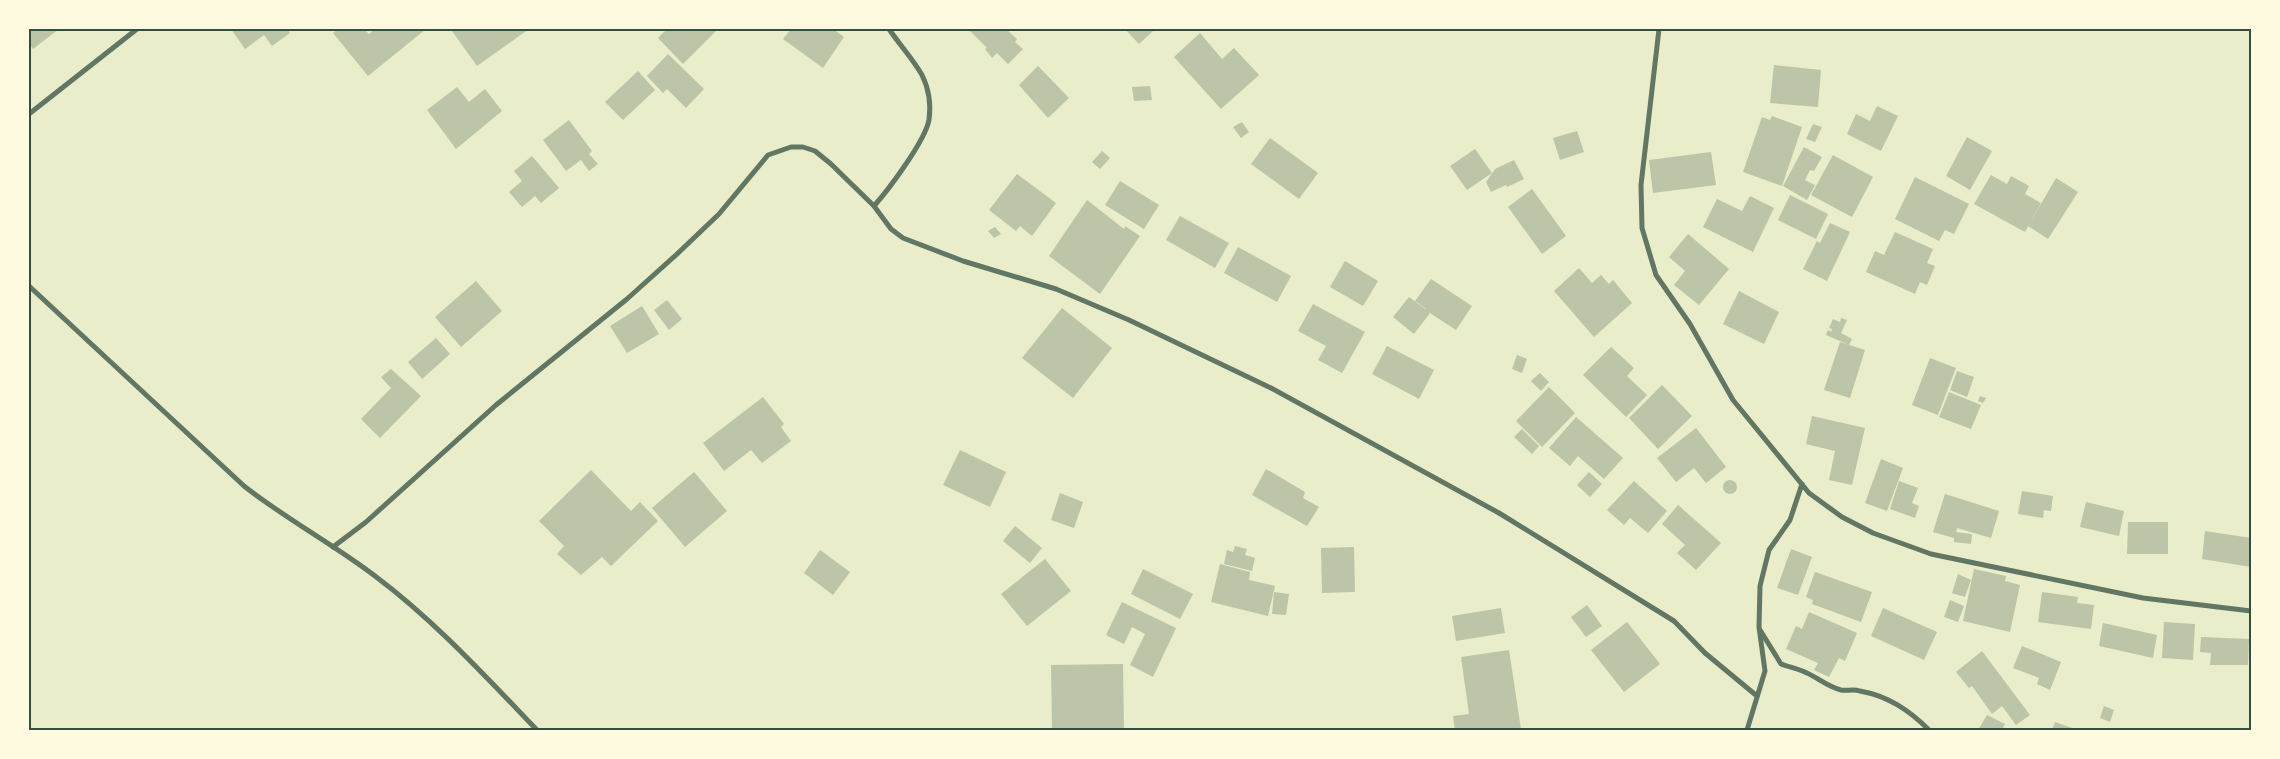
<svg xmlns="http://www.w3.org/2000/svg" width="2280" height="759" viewBox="0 0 2280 759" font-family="'Public Sans',sans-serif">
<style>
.building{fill:#bcc5a7}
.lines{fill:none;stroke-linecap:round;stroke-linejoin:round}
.minor{stroke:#617663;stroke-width:5}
.neatline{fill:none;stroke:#344e41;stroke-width:2}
</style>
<rect width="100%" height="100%" fill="#e9edc9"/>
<g class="building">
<path d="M 29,29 L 59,29 L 33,49 L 29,44 Z"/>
<path d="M 231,29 L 287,29 L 290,33 L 272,46 L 264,35 L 245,49 Z"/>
<path d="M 338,29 L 364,29 L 369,34 L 375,29 L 426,29 L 368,76 L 333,33 Z"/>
<path d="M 456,29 L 529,29 L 477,66 L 452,31 Z"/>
<path d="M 667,29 L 718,29 L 683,64 L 658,38 Z"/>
<path d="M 791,29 L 833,29 L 844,37 L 823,68 L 783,39 Z"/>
<path d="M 968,29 L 1006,29 L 1017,39 L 1015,42 L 1023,49 L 1008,64 L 997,53 L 992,58 L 985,49 L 987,48 Z"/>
<path d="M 1125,29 L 1155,29 L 1139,44 Z"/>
<path d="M 1200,33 L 1222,59 L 1234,48 L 1259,75 L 1221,109 L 1174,57 Z"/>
<path d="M 668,54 L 704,89 L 686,108 L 667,89 L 663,93 L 647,76 Z"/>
<path d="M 1774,65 L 1821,70 L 1818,107 L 1770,103 Z"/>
<path d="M 1038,66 L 1069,98 L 1048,118 L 1019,85 Z"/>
<path d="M 638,71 L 655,90 L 623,120 L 605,102 Z"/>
<path d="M 1150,86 L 1152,100 L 1134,101 L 1132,87 Z"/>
<path d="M 457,87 L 469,102 L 485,89 L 502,111 L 456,149 L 427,110 Z"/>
<path d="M 1877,106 L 1898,116 L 1881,151 L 1847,134 L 1856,114 L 1870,121 Z"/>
<path d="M 1772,116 L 1802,127 L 1782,186 L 1743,172 L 1762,117 L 1770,120 Z"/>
<path d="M 569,120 L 592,151 L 589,154 L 598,164 L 589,171 L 581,160 L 566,171 L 543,140 Z"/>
<path d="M 1242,122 L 1249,132 L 1241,138 L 1233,127 Z"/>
<path d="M 1813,124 L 1822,127 L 1815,142 L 1806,139 Z"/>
<path d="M 1577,131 L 1584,152 L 1560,160 L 1553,138 Z"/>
<path d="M 1967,137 L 1992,151 L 1970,190 L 1946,176 Z"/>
<path d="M 1270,138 L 1318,173 L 1299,199 L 1251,164 Z"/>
<path d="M 1804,147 L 1822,157 L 1814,171 L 1810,170 L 1805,180 L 1815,185 L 1807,200 L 1783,186 Z"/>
<path d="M 1475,149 L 1492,173 L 1467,190 L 1450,166 Z"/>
<path d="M 1102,151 L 1110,158 L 1100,169 L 1092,162 Z"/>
<path d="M 1711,152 L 1716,185 L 1653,193 L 1649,160 Z"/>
<path d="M 1833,155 L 1873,177 L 1852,217 L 1811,195 Z"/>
<path d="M 532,156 L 559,188 L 541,203 L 535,196 L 522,207 L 509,192 L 522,181 L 514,171 Z"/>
<path d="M 1514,160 L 1524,179 L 1507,187 L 1506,185 L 1491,192 L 1486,182 L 1495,169 Z"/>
<path d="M 1017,174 L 1056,203 L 1032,236 L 1020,226 L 1016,231 L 989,210 Z"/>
<path d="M 1991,175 L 2007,184 L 2011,176 L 2029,186 L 2025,194 L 2041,203 L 2025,232 L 1974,204 Z"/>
<path d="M 1915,177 L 1969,204 L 1954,234 L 1945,230 L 1939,241 L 1895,219 Z"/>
<path d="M 2056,178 L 2078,192 L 2048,239 L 2028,226 Z"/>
<path d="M 1120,181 L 1159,205 L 1144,229 L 1105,205 Z"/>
<path d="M 1532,189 L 1566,236 L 1542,254 L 1508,207 Z"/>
<path d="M 1790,195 L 1828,214 L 1816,239 L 1778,220 Z"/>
<path d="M 1750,196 L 1774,208 L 1753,252 L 1703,227 L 1717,199 L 1742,211 Z"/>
<path d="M 1087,200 L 1124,229 L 1125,226 L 1140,236 L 1100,294 L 1049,256 Z"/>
<path d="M 1180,216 L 1229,243 L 1215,268 L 1166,240 Z"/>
<path d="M 1830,223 L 1850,232 L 1827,281 L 1803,269 L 1817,241 L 1820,243 Z"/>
<path d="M 995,227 L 1001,234 L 994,238 L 988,231 Z"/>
<path d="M 1895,232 L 1933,249 L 1927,263 L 1935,266 L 1927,285 L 1920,282 L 1915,294 L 1866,272 L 1875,251 L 1884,255 Z"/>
<path d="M 1688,234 L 1729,269 L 1699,305 L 1674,285 L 1685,271 L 1669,257 Z"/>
<path d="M 1238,247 L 1291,276 L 1277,302 L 1224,273 Z"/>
<path d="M 1345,261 L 1378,281 L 1363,306 L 1330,287 Z"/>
<path d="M 1579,268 L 1592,283 L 1601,275 L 1609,284 L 1613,280 L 1632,303 L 1594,337 L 1554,291 Z"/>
<path d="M 1431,279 L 1472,306 L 1456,330 L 1430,313 L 1414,334 L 1393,317 L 1409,297 L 1425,309 L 1426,309 L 1415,301 Z"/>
<path d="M 476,281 L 502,311 L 461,347 L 435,317 Z"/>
<path d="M 1739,291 L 1779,312 L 1764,344 L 1723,324 Z"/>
<path d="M 667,300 L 682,319 L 669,330 L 654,310 Z"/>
<path d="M 1313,304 L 1365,332 L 1342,373 L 1318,360 L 1326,346 L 1298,331 Z"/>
<path d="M 642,306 L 659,334 L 627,353 L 610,326 Z"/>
<path d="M 1062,308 L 1112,348 L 1073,398 L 1022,358 Z"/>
<path d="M 1841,318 L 1847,320 L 1841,333 L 1852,339 L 1849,345 L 1826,335 L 1828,330 L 1831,332 L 1832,329 L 1829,328 L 1833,319 L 1840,322 Z"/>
<path d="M 436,338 L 450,354 L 422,379 L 408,362 Z"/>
<path d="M 1840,342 L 1865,350 L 1850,398 L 1824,390 Z"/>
<path d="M 1387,346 L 1434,370 L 1419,399 L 1372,374 Z"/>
<path d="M 1611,347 L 1634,368 L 1627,376 L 1647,395 L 1626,417 L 1583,375 Z"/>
<path d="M 1517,355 L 1527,359 L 1522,373 L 1512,369 Z"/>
<path d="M 1930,358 L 1956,368 L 1938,415 L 1912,405 Z"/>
<path d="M 391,369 L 421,396 L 380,438 L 361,419 L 391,388 L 381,377 Z"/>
<path d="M 1957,371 L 1974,377 L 1967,397 L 1950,390 Z"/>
<path d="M 1540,373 L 1549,382 L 1541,391 L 1531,381 Z"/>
<path d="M 1662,385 L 1692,416 L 1658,449 L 1629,418 Z"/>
<path d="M 1549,387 L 1575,413 L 1542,447 L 1516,421 Z"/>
<path d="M 1949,392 L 1981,405 L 1971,429 L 1939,417 Z"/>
<path d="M 1980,396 L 1986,398 L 1983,403 L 1978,401 Z"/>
<path d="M 763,397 L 784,424 L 781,427 L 791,441 L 762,463 L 751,450 L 724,471 L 703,443 Z"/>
<path d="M 1812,416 L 1865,428 L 1852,485 L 1829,480 L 1835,451 L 1806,444 Z"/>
<path d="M 1576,417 L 1623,458 L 1604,479 L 1578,456 L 1570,466 L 1549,448 Z"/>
<path d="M 1696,428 L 1726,467 L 1706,483 L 1694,468 L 1676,482 L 1657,458 Z"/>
<path d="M 1522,429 L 1539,446 L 1532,454 L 1514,437 Z"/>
<path d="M 960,450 L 1006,472 L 990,507 L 943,485 Z"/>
<path d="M 1881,459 L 1903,468 L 1887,511 L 1865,503 Z"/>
<path d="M 1266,469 L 1305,492 L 1303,498 L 1319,507 L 1307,526 L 1252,495 Z"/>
<path d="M 591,470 L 631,511 L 640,502 L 658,521 L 611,566 L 602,557 L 581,575 L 557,554 L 564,546 L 539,521 Z"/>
<path d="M 694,472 L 727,511 L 685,547 L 652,508 Z"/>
<path d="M 1589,472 L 1602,484 L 1590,497 L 1577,485 Z"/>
<circle cx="1730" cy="487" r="7"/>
<path d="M 1634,481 L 1667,511 L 1648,533 L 1630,518 L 1624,525 L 1607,510 Z"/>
<path d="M 1899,481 L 1918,488 L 1912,503 L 1919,506 L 1915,518 L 1890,509 Z"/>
<path d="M 2022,491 L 2053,496 L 2051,511 L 2044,510 L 2043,518 L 2018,514 Z"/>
<path d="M 1060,493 L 1083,502 L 1074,528 L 1051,520 Z"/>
<path d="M 1945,494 L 1999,511 L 1991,538 L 1957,528 L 1956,532 L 1972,534 L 1971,544 L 1954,542 L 1954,538 L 1933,532 Z"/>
<path d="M 2086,502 L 2124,511 L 2119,536 L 2080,527 Z"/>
<path d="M 1678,505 L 1721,543 L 1696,570 L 1677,553 L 1685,545 L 1662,524 Z"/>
<path d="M 2128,522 L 2168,522 L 2168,554 L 2127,554 Z"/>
<path d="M 1015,526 L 1042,548 L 1030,563 L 1003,541 Z"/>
<path d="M 2205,531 L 2251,538 L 2251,567 L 2202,559 Z"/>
<path d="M 1235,546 L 1247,549 L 1245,555 L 1255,558 L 1252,571 L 1224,564 L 1227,550 L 1233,552 Z"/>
<path d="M 1354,547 L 1355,592 L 1322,593 L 1321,548 Z"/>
<path d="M 1791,549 L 1812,557 L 1798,595 L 1777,588 Z"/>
<path d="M 820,550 L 850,572 L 833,595 L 804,573 Z"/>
<path d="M 1045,559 L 1071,591 L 1027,626 L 1001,594 Z"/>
<path d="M 1220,564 L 1250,572 L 1249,580 L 1275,586 L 1268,616 L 1211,602 Z"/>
<path d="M 1143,569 L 1193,594 L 1180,619 L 1131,594 Z"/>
<path d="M 1974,569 L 2006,576 L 2005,581 L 2020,585 L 2010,632 L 1963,621 Z"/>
<path d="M 1815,572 L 1872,592 L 1861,622 L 1812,604 L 1813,600 L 1806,597 Z"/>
<path d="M 1958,574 L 1971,580 L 1965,597 L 1952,593 Z"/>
<path d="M 1274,592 L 1289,594 L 1286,615 L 1272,614 Z"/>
<path d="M 2042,592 L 2078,597 L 2077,603 L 2094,605 L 2091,629 L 2038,622 Z"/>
<path d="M 1950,600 L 1964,606 L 1958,622 L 1944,617 Z"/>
<path d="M 1122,602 L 1176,628 L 1153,677 L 1130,665 L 1145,634 L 1132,627 L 1124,644 L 1106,635 Z"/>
<path d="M 1587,605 L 1602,626 L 1586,637 L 1571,617 Z"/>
<path d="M 1501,608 L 1505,633 L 1456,641 L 1452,616 Z"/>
<path d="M 1883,608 L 1937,632 L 1924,660 L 1871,636 Z"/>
<path d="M 1809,612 L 1857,633 L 1845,661 L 1839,658 L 1829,677 L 1814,670 L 1818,663 L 1786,649 L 1796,626 L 1802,629 Z"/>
<path d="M 1627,622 L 1660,664 L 1624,692 L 1591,650 Z"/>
<path d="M 2164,622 L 2195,624 L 2193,660 L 2162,658 Z"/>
<path d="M 2103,623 L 2157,635 L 2153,658 L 2099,646 Z"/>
<path d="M 2201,637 L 2249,639 L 2248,665 L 2210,665 L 2211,653 L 2200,652 Z"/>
<path d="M 2022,646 L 2061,662 L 2050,690 L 2037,684 L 2039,678 L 2013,668 Z"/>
<path d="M 1509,650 L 1521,729 L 1455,730 L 1453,716 L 1469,714 L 1461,657 Z"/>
<path d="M 1982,651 L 2030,715 L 2016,725 L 2002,706 L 1992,714 L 1972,686 L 1969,688 L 1956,672 Z"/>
<path d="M 1123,664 L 1124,730 L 1052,730 L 1051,665 Z"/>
<path d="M 2104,706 L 2114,710 L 2110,722 L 2100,718 Z"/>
<path d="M 1987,715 L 2005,724 L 2002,730 L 1978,730 Z"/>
<path d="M 2055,722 L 2078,730 L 2052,730 Z"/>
</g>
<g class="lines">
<g class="minor">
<path d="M 1659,29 L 1641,185 L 1642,228 L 1656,275 L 1690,324 L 1733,400 L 1809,493 L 1842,517 L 1873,533 L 1931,554 L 2143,598 L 2251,611"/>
<path d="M 29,114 L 137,29"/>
<path d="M 874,206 C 889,189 925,141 929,120 C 931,105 929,89 922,75 C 913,59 899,44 889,29"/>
<path d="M 29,286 L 244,486 C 286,519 333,544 375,576 C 435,621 485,676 537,730"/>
<path d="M 333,547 L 366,522 L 496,405 L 627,299 L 676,255 L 719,214 L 768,155 L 791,147 L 803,147 L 815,151 L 831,164 L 874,206 L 891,229 L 903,238 L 963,261 L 1056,289 L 1129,320 L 1271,388 L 1499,513 L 1674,621 L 1705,653 L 1757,696"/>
<path d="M 1760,630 L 1781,664 C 1789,667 1799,669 1807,673 C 1818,678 1828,687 1841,690 C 1847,691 1854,689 1860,691 C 1888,696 1909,710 1929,730"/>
<path d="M 1747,730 L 1765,671 L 1759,627 L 1760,586 L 1769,550 L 1790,520 L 1802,484"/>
</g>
</g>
<rect width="2280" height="759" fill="none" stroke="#fefae0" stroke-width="60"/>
<rect x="30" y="30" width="2220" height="699" class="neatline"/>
</svg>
